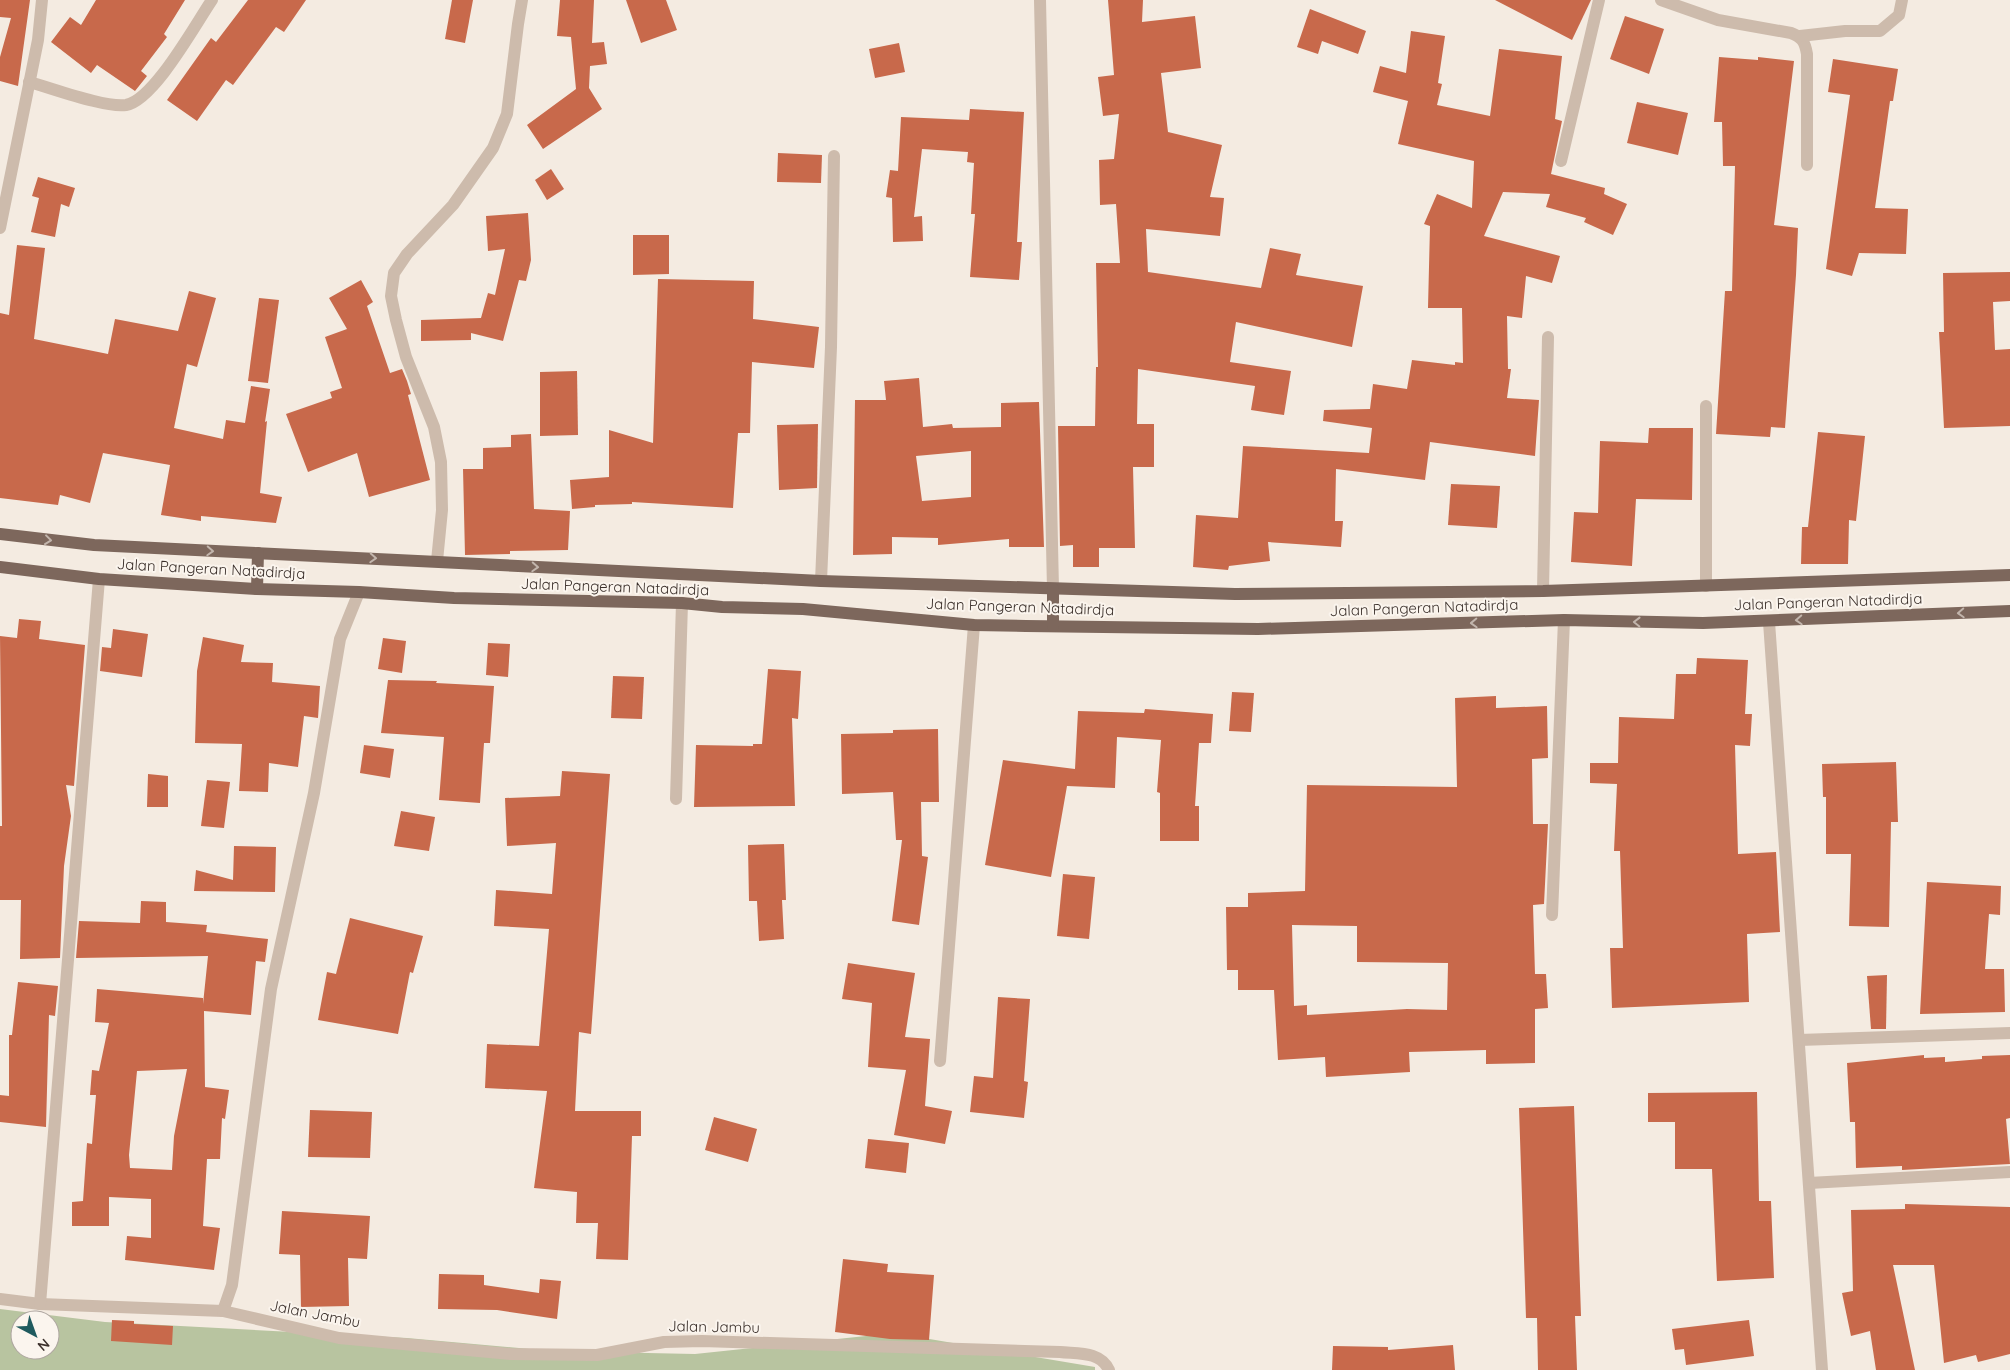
<svg xmlns="http://www.w3.org/2000/svg" width="2010" height="1370" viewBox="0 0 2010 1370" font-family="Quicksand,sans-serif">
<style>
.green{fill:#b8c4a0;fill-rule:evenodd}
.building{fill:#c8694b;fill-rule:evenodd}
.lines{fill:none;stroke-linecap:round;stroke-linejoin:round}
.minor{stroke:#cdbbac;stroke-width:12}
.major{stroke:#7d675c;stroke-width:12}
.oneway{stroke:#c2b5ac}
.labels{text-anchor:middle;stroke-width:4;stroke-linejoin:round;paint-order:stroke}
.street-label{font-size:15px;fill:#3b302b;stroke:#fbf5ee}
</style>
<rect width="100%" height="100%" fill="#f4ebe1"/>
<path class="green" d="M 0,1309 L 105,1322 L 407,1338 L 552,1351 L 695,1354 L 894,1333 L 1095,1367 L 1095,1370 L 0,1370 ZM 20,1320 L 50,1320 L 50,1350 L 20,1350 Z"/>
<g class="building">
<path d="M 0,0 L 30,0 L 18,86 L 0,81 L 0,57 L 11,18 L 0,17 Z"/>
<path d="M 96,0 L 185,0 L 164,34 L 167,37 L 141,71 L 147,76 L 135,91 L 97,65 L 91,73 L 51,42 L 70,17 L 81,25 Z"/>
<path d="M 248,0 L 306,0 L 284,32 L 276,27 L 233,85 L 226,80 L 197,121 L 167,100 L 211,38 L 216,42 Z"/>
<path d="M 452,0 L 473,0 L 465,43 L 445,39 Z"/>
<path d="M 560,0 L 594,0 L 592,43 L 604,42 L 607,64 L 590,66 L 589,88 L 602,109 L 543,149 L 527,125 L 576,89 L 571,37 L 557,36 Z"/>
<path d="M 626,0 L 666,0 L 677,30 L 641,43 Z"/>
<path d="M 1108,0 L 1143,0 L 1142,22 L 1195,16 L 1201,68 L 1161,73 L 1168,132 L 1222,145 L 1210,197 L 1224,198 L 1220,236 L 1146,229 L 1148,272 L 1261,288 L 1270,248 L 1301,254 L 1296,275 L 1363,286 L 1352,347 L 1236,322 L 1230,362 L 1291,371 L 1284,415 L 1251,410 L 1255,386 L 1138,369 L 1137,424 L 1154,424 L 1154,467 L 1133,467 L 1135,548 L 1099,548 L 1099,567 L 1073,567 L 1073,545 L 1060,546 L 1058,426 L 1095,426 L 1096,367 L 1098,367 L 1096,263 L 1120,263 L 1116,204 L 1100,205 L 1099,160 L 1114,159 L 1119,114 L 1103,116 L 1098,77 L 1114,75 Z"/>
<path d="M 1495,0 L 1591,0 L 1572,40 Z"/>
<path d="M 1310,9 L 1366,31 L 1358,54 L 1322,41 L 1318,54 L 1297,47 Z"/>
<path d="M 1625,16 L 1664,29 L 1649,74 L 1610,59 Z"/>
<path d="M 1411,31 L 1445,36 L 1438,83 L 1442,84 L 1437,105 L 1490,116 L 1499,49 L 1562,56 L 1555,119 L 1562,121 L 1551,174 L 1605,188 L 1604,194 L 1627,204 L 1613,235 L 1584,222 L 1586,218 L 1546,207 L 1550,194 L 1503,192 L 1484,236 L 1560,256 L 1552,283 L 1526,276 L 1522,318 L 1507,316 L 1508,369 L 1511,369 L 1507,398 L 1539,400 L 1535,456 L 1430,442 L 1425,480 L 1336,469 L 1335,521 L 1343,521 L 1341,547 L 1268,542 L 1270,561 L 1229,566 L 1228,570 L 1193,567 L 1196,515 L 1238,518 L 1243,446 L 1369,453 L 1372,428 L 1323,421 L 1324,410 L 1370,409 L 1373,384 L 1407,389 L 1412,360 L 1455,365 L 1455,362 L 1463,363 L 1462,308 L 1428,308 L 1430,226 L 1424,224 L 1437,194 L 1472,208 L 1474,161 L 1398,144 L 1408,101 L 1373,92 L 1380,66 L 1406,73 Z"/>
<path d="M 899,43 L 905,72 L 875,78 L 869,49 Z"/>
<path d="M 1719,57 L 1758,60 L 1758,57 L 1794,61 L 1774,225 L 1798,228 L 1796,275 L 1785,428 L 1771,427 L 1770,437 L 1716,434 L 1725,291 L 1732,291 L 1735,166 L 1723,166 L 1722,122 L 1714,122 Z"/>
<path d="M 1833,59 L 1898,69 L 1893,101 L 1890,101 L 1875,208 L 1908,209 L 1906,254 L 1859,253 L 1852,276 L 1826,269 L 1850,95 L 1828,92 Z"/>
<path d="M 1637,102 L 1688,113 L 1678,155 L 1627,143 Z"/>
<path d="M 970,109 L 1024,112 L 1017,242 L 1022,242 L 1019,280 L 970,277 L 975,214 L 971,214 L 974,163 L 967,162 L 968,152 L 922,149 L 914,217 L 922,216 L 923,241 L 893,242 L 892,198 L 886,197 L 890,170 L 898,171 L 901,117 L 969,120 Z"/>
<path d="M 778,153 L 822,155 L 821,183 L 777,182 Z"/>
<path d="M 551,169 L 564,189 L 547,200 L 535,180 Z"/>
<path d="M 38,177 L 75,188 L 69,207 L 61,204 L 55,237 L 31,232 L 39,198 L 32,196 Z"/>
<path d="M 528,213 L 531,260 L 526,281 L 519,280 L 503,341 L 471,333 L 471,340 L 421,341 L 421,320 L 481,318 L 488,293 L 495,295 L 505,249 L 488,251 L 486,216 Z"/>
<path d="M 633,235 L 669,235 L 669,274 L 633,275 Z"/>
<path d="M 17,245 L 45,248 L 34,339 L 108,354 L 115,319 L 178,331 L 189,291 L 216,298 L 197,367 L 187,364 L 174,428 L 223,439 L 226,420 L 245,423 L 251,386 L 270,389 L 265,422 L 267,421 L 260,493 L 282,497 L 276,523 L 201,516 L 201,521 L 161,515 L 170,465 L 103,453 L 90,503 L 60,495 L 58,505 L 0,498 L 0,313 L 9,315 Z"/>
<path d="M 2010,272 L 2010,301 L 1993,302 L 1995,350 L 2010,349 L 2010,426 L 1944,428 L 1939,332 L 1944,332 L 1943,273 Z"/>
<path d="M 658,279 L 754,281 L 753,319 L 819,327 L 814,368 L 752,362 L 750,433 L 738,433 L 733,508 L 632,502 L 632,504 L 595,505 L 595,507 L 572,509 L 570,480 L 609,477 L 609,430 L 653,443 Z"/>
<path d="M 361,280 L 373,302 L 367,306 L 390,373 L 402,369 L 407,381 L 411,394 L 408,395 L 430,480 L 369,497 L 357,453 L 308,472 L 286,414 L 332,398 L 330,392 L 342,388 L 325,337 L 347,329 L 329,298 Z"/>
<path d="M 259,298 L 279,300 L 268,383 L 248,381 Z"/>
<path d="M 577,371 L 578,435 L 540,436 L 540,372 Z"/>
<path d="M 919,378 L 923,427 L 952,424 L 953,428 L 1001,427 L 1001,403 L 1039,402 L 1044,547 L 1009,547 L 1009,539 L 938,545 L 938,538 L 892,537 L 892,554 L 853,555 L 855,400 L 886,400 L 884,381 ZM 971,451 L 971,497 L 922,501 L 916,456 Z"/>
<path d="M 818,424 L 817,488 L 779,490 L 777,425 Z"/>
<path d="M 1649,428 L 1693,428 L 1692,500 L 1636,499 L 1632,566 L 1571,562 L 1574,512 L 1598,513 L 1600,441 L 1648,443 Z"/>
<path d="M 1818,432 L 1865,436 L 1856,521 L 1849,520 L 1848,564 L 1801,564 L 1802,527 L 1808,527 Z"/>
<path d="M 531,434 L 534,509 L 570,511 L 568,550 L 510,551 L 510,554 L 465,555 L 463,469 L 483,469 L 483,448 L 511,447 L 511,435 Z"/>
<path d="M 1451,484 L 1500,486 L 1497,528 L 1448,525 Z"/>
<path d="M 19,619 L 41,621 L 39,639 L 85,645 L 74,786 L 66,785 L 71,816 L 64,866 L 60,958 L 20,959 L 21,900 L 0,900 L 0,826 L 2,826 L 0,636 L 17,638 Z"/>
<path d="M 113,629 L 148,634 L 142,677 L 100,671 L 102,647 L 111,648 Z"/>
<path d="M 203,637 L 244,645 L 241,662 L 273,663 L 272,682 L 320,686 L 318,718 L 304,716 L 298,767 L 269,763 L 268,792 L 239,791 L 242,744 L 195,743 L 197,671 Z"/>
<path d="M 383,638 L 406,641 L 402,673 L 378,669 Z"/>
<path d="M 488,643 L 510,644 L 508,677 L 486,675 Z"/>
<path d="M 1697,658 L 1748,660 L 1745,714 L 1752,714 L 1750,746 L 1735,745 L 1738,854 L 1776,852 L 1780,932 L 1747,934 L 1749,1002 L 1612,1008 L 1610,948 L 1623,948 L 1620,851 L 1614,851 L 1617,784 L 1590,783 L 1590,763 L 1618,763 L 1619,717 L 1674,719 L 1676,674 L 1696,674 Z"/>
<path d="M 768,669 L 801,671 L 798,719 L 792,718 L 795,806 L 694,807 L 696,745 L 753,746 L 753,744 L 762,744 Z"/>
<path d="M 613,676 L 644,677 L 642,719 L 611,718 Z"/>
<path d="M 388,680 L 437,681 L 436,683 L 494,686 L 490,743 L 484,743 L 480,803 L 439,800 L 444,737 L 381,733 Z"/>
<path d="M 1232,692 L 1254,693 L 1251,732 L 1229,731 Z"/>
<path d="M 1496,696 L 1496,708 L 1547,706 L 1548,758 L 1532,759 L 1533,824 L 1548,824 L 1544,904 L 1533,905 L 1535,974 L 1546,974 L 1548,1008 L 1535,1009 L 1535,1063 L 1486,1064 L 1486,1050 L 1409,1052 L 1410,1072 L 1326,1077 L 1325,1057 L 1278,1060 L 1274,990 L 1238,990 L 1238,970 L 1227,970 L 1226,907 L 1248,907 L 1248,893 L 1305,891 L 1307,785 L 1457,787 L 1455,698 ZM 1292,925 L 1357,926 L 1357,962 L 1448,963 L 1447,1010 L 1407,1009 L 1307,1015 L 1307,1005 L 1294,1006 Z"/>
<path d="M 1145,709 L 1213,714 L 1211,743 L 1199,743 L 1195,806 L 1199,806 L 1199,841 L 1160,841 L 1160,793 L 1157,792 L 1161,740 L 1117,737 L 1115,788 L 1067,786 L 1051,877 L 985,865 L 1003,760 L 1075,769 L 1078,711 L 1144,713 Z"/>
<path d="M 938,729 L 939,802 L 921,802 L 922,856 L 928,857 L 919,925 L 892,921 L 902,840 L 896,840 L 893,792 L 842,794 L 841,734 L 893,733 L 893,730 Z"/>
<path d="M 364,745 L 394,749 L 390,778 L 360,773 Z"/>
<path d="M 1896,762 L 1898,822 L 1891,822 L 1889,927 L 1849,926 L 1851,854 L 1826,854 L 1826,797 L 1823,797 L 1822,764 Z"/>
<path d="M 562,771 L 610,774 L 591,1034 L 579,1032 L 575,1111 L 641,1111 L 641,1136 L 632,1136 L 628,1260 L 596,1259 L 598,1223 L 576,1223 L 577,1192 L 534,1188 L 547,1091 L 485,1088 L 487,1044 L 539,1046 L 549,929 L 494,926 L 496,890 L 552,894 L 556,843 L 507,846 L 505,798 L 560,796 Z"/>
<path d="M 148,774 L 168,776 L 168,807 L 147,807 Z"/>
<path d="M 207,780 L 230,782 L 224,828 L 201,826 Z"/>
<path d="M 401,811 L 435,817 L 429,851 L 394,846 Z"/>
<path d="M 784,844 L 786,900 L 782,900 L 784,939 L 759,941 L 757,901 L 749,901 L 748,845 Z"/>
<path d="M 234,846 L 276,847 L 275,892 L 194,891 L 196,870 L 233,880 Z"/>
<path d="M 1063,874 L 1095,877 L 1089,939 L 1057,936 Z"/>
<path d="M 1927,882 L 2001,886 L 2000,915 L 1989,914 L 1985,969 L 2004,969 L 2005,1012 L 1920,1014 Z"/>
<path d="M 141,901 L 166,902 L 166,922 L 207,925 L 206,932 L 268,939 L 265,962 L 256,961 L 251,1015 L 204,1011 L 205,1087 L 229,1090 L 225,1119 L 222,1118 L 220,1159 L 207,1159 L 203,1226 L 220,1228 L 214,1270 L 125,1260 L 127,1236 L 151,1238 L 151,1199 L 109,1197 L 109,1226 L 72,1226 L 72,1202 L 83,1201 L 87,1143 L 92,1144 L 96,1095 L 90,1095 L 92,1070 L 99,1071 L 109,1023 L 95,1022 L 97,989 L 203,998 L 203,1004 L 208,956 L 76,958 L 79,921 L 140,923 ZM 187,1069 L 174,1136 L 172,1170 L 130,1168 L 129,1155 L 137,1071 Z"/>
<path d="M 350,918 L 423,936 L 413,973 L 410,972 L 398,1034 L 318,1020 L 327,972 L 336,974 Z"/>
<path d="M 848,963 L 915,973 L 905,1037 L 930,1039 L 925,1106 L 952,1111 L 945,1144 L 894,1135 L 906,1070 L 868,1067 L 872,1003 L 842,999 Z"/>
<path d="M 1887,975 L 1886,1029 L 1871,1029 L 1867,976 Z"/>
<path d="M 18,982 L 58,986 L 55,1016 L 49,1015 L 46,1127 L 0,1122 L 0,1095 L 9,1096 L 9,1035 L 12,1035 Z"/>
<path d="M 998,997 L 1030,999 L 1024,1081 L 1028,1082 L 1024,1118 L 970,1112 L 974,1076 L 993,1078 Z"/>
<path d="M 1924,1055 L 1924,1058 L 1945,1057 L 1945,1062 L 1982,1059 L 1982,1056 L 2010,1055 L 2010,1118 L 2006,1119 L 2010,1164 L 1902,1170 L 1902,1166 L 1856,1168 L 1855,1122 L 1850,1122 L 1847,1063 Z"/>
<path d="M 1757,1092 L 1759,1201 L 1771,1201 L 1774,1278 L 1717,1281 L 1712,1169 L 1675,1169 L 1675,1122 L 1648,1122 L 1648,1093 Z"/>
<path d="M 1574,1106 L 1581,1316 L 1575,1316 L 1577,1370 L 1538,1370 L 1537,1318 L 1526,1318 L 1519,1108 Z"/>
<path d="M 310,1110 L 372,1112 L 370,1158 L 308,1157 Z"/>
<path d="M 714,1117 L 757,1129 L 748,1162 L 705,1150 Z"/>
<path d="M 868,1139 L 909,1143 L 906,1173 L 865,1168 Z"/>
<path d="M 1905,1204 L 2010,1207 L 2010,1354 L 1978,1362 L 1976,1355 L 1944,1363 L 1934,1265 L 1893,1265 L 1915,1370 L 1876,1370 L 1870,1331 L 1851,1336 L 1842,1293 L 1853,1291 L 1851,1210 L 1905,1209 Z"/>
<path d="M 282,1211 L 370,1216 L 367,1259 L 348,1258 L 349,1306 L 301,1307 L 300,1255 L 279,1254 Z"/>
<path d="M 843,1259 L 888,1264 L 887,1272 L 934,1275 L 929,1340 L 890,1339 L 835,1332 Z"/>
<path d="M 439,1274 L 484,1275 L 484,1285 L 539,1293 L 540,1279 L 561,1281 L 557,1319 L 497,1310 L 438,1309 Z"/>
<path d="M 112,1320 L 134,1321 L 134,1324 L 173,1326 L 172,1345 L 111,1341 Z"/>
<path d="M 1749,1320 L 1754,1356 L 1686,1365 L 1684,1349 L 1675,1350 L 1672,1329 Z"/>
<path d="M 1453,1345 L 1455,1370 L 1332,1370 L 1333,1346 L 1388,1347 L 1388,1350 Z"/>
</g>
<g class="lines">
<g class="minor">
<path d="M 1040,0 L 1053,589"/>
<path d="M 1661,0 L 1718,20 L 1791,33 C 1802,37 1805,42 1807,54 L 1807,165"/>
<path d="M 1800,36 L 1845,31 L 1880,31 L 1899,15 L 1902,0"/>
<path d="M 29,82 C 52,88 105,108 126,105 C 154,100 195,25 212,0"/>
<path d="M 1561,161 L 1599,0"/>
<path d="M 0,228 L 38,40 L 42,0"/>
<path d="M 1706,406 L 1706,586"/>
<path d="M 437,561 L 442,510 L 441,462 L 434,427 L 406,357 L 396,320 L 391,296 L 394,273 L 407,254 L 453,205 L 493,148 L 507,114 L 518,24 L 522,0"/>
<path d="M 821,581 L 831,347 L 834,156"/>
<path d="M 1543,591 L 1548,337"/>
<path d="M 1769,622 L 1822,1370"/>
<path d="M 676,799 L 682,603"/>
<path d="M 1552,915 L 1564,620"/>
<path d="M 1799,1040 L 2010,1033"/>
<path d="M 940,1061 L 974,625"/>
<path d="M 1809,1183 L 2010,1172"/>
<path d="M 0,1299 L 40,1304 L 223,1311 L 232,1285 L 271,989 L 314,793 L 340,639 L 359,592"/>
<path d="M 40,1304 L 99,579"/>
<path d="M 223,1311 L 339,1338 L 511,1354 L 597,1355 L 664,1342 L 702,1341 L 1060,1352 C 1078,1354 1100,1351 1109,1370"/>
</g>
<g class="major">
<path d="M 0,534 L 94,545 L 821,581 L 1235,594 L 1543,591 L 2010,575"/>
<path d="M 0,567 L 99,579 L 257,589 L 359,592 L 454,598 L 682,603 L 722,607 L 803,609 L 974,625 L 1026,626 L 1258,629 L 1564,620 L 1703,623 L 2010,611"/>
<path d="M 257,589 L 258,553"/>
<path d="M 1053,626 L 1053,589"/>
</g>
</g>
<defs><path id="oneway-chevron" d="M-2-3.5L2.5 0L-2 3.5" fill="none" stroke-width="1.6" stroke-linecap="round" stroke-linejoin="round" transform="scale(1.25)"/></defs>
<g class="oneway">
<use href="#oneway-chevron" transform="translate(48 540) rotate(7)"/>
<use href="#oneway-chevron" transform="translate(210 551) rotate(3)"/>
<use href="#oneway-chevron" transform="translate(373 558) rotate(3)"/>
<use href="#oneway-chevron" transform="translate(535 567) rotate(3)"/>
<use href="#oneway-chevron" transform="translate(1961 613) rotate(177)"/>
<use href="#oneway-chevron" transform="translate(1799 620) rotate(177)"/>
<use href="#oneway-chevron" transform="translate(1637 622) rotate(-179)"/>
<use href="#oneway-chevron" transform="translate(1474 623) rotate(178)"/>
</g>
<g class="labels">
<g class="street-label">
<text transform="translate(211 569) rotate(3)" y="5">Jalan Pangeran Natadirdja</text>
<text transform="translate(615 587) rotate(2)" y="5">Jalan Pangeran Natadirdja</text>
<text transform="translate(1828 602) rotate(-2)" y="5">Jalan Pangeran Natadirdja</text>
<text transform="translate(1020 607) rotate(2)" y="5">Jalan Pangeran Natadirdja</text>
<text transform="translate(1424 608) rotate(-2)" y="5">Jalan Pangeran Natadirdja</text>
<text transform="translate(315 1314) rotate(11)" y="5">Jalan Jambu</text>
<text transform="translate(714 1327) rotate(1)" y="5">Jalan Jambu</text>
</g>
</g>
<g transform="translate(35 1335) rotate(139)"><circle r="24" fill="#fbf5ee" stroke="#aea6a0"/>
<path d="M0-4L9 19L0 12L-9 19Z" fill="#1f5a5e"/>
<text y="-8" font-size="14" font-weight="bold" text-anchor="middle" fill="#3b302b">N</text>
</g>
</svg>
